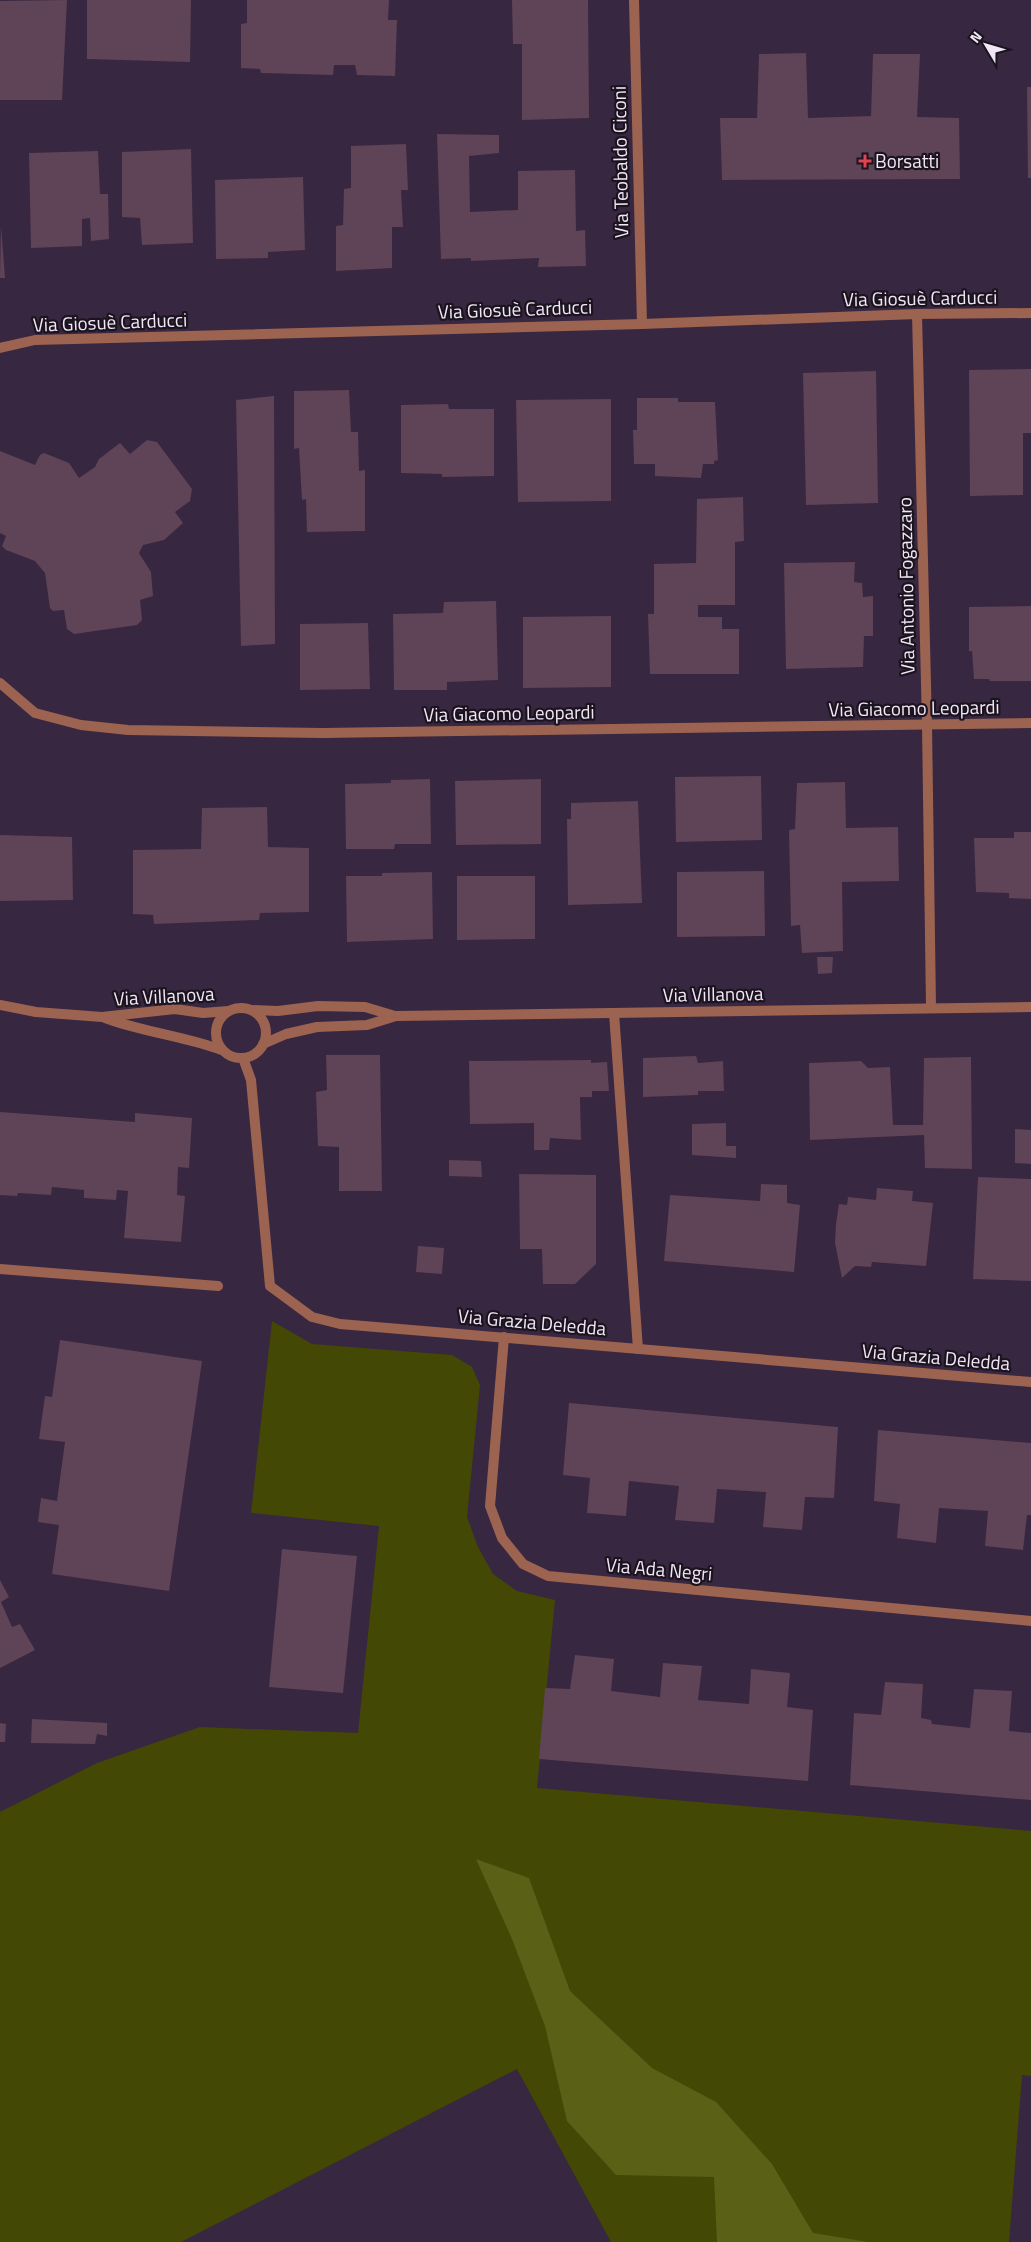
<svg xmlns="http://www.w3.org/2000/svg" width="1031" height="2242" viewBox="0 0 1031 2242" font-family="'Titillium Web',sans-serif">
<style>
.green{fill:#434804}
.forest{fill:#5a6015}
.building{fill:#5f4356}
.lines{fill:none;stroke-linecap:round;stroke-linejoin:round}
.minor{stroke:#9c6351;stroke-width:10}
.tertiary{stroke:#9c6351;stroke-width:10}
.health-dot{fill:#e0444e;stroke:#1b141f;stroke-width:2}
.labels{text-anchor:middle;stroke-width:4.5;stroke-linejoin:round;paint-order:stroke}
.poi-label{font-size:19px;fill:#f1e6f6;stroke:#1b141f;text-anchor:start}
.street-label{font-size:19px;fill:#f1e6f6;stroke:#1b141f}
</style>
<rect width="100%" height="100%" fill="#382740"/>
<path class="green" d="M 272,1321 L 312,1344 L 452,1355 L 472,1367 L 480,1385 L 467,1517 L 478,1547 L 493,1574 L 517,1591 L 555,1600 L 537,1788 L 1031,1831 L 1031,2076 L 1022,2075 L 1009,2242 L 611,2242 L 517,2069 L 181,2242 L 0,2242 L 0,1812 L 97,1763 L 200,1727 L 358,1733 L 379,1526 L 251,1513 Z"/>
<path class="forest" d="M 476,1859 L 529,1878 L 570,1991 L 652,2068 L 716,2102 L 772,2164 L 813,2233 L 868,2242 L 717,2242 L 714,2177 L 616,2175 L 567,2121 L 545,2026 L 512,1939 Z"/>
<g class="building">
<path d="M 67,0 L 62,100 L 0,100 L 0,1 Z"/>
<path d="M 87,0 L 191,0 L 190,62 L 87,59 Z"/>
<path d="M 247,0 L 389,0 L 388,20 L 397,20 L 395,76 L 357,75 L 355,65 L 334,65 L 333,75 L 261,73 L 260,69 L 241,68 L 241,24 L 247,23 Z"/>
<path d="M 512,0 L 588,0 L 589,118 L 522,120 L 522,44 L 513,44 Z"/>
<path d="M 806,53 L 808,118 L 871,116 L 873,54 L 920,54 L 917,117 L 959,118 L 960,179 L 722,180 L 720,118 L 757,118 L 759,54 Z"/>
<path d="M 1027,87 L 1031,87 L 1031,178 L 1028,178 Z"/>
<path d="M 437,134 L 499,135 L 499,153 L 469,156 L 470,212 L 518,210 L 518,171 L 575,170 L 576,231 L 585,230 L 586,266 L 538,267 L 539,258 L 471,261 L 471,258 L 441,259 Z"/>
<path d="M 406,144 L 408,190 L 401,190 L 403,227 L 392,227 L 392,268 L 336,271 L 336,226 L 343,225 L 344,189 L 351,188 L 351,146 Z"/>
<path d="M 191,149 L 193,243 L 142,245 L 140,218 L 122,217 L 122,152 Z"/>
<path d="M 98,151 L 100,194 L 108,194 L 109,239 L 91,241 L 90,218 L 82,219 L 82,246 L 31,248 L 29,153 Z"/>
<path d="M 303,177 L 305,250 L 268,252 L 268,258 L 216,259 L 215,180 Z"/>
<path d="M 1,225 L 5,278 L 0,278 Z"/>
<path d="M 1031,369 L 1031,433 L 1023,433 L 1023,495 L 970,496 L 969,370 Z"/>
<path d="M 876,371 L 878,503 L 806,505 L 803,373 Z"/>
<path d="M 349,390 L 351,432 L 358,432 L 359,471 L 365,470 L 365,531 L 307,532 L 306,499 L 302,500 L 299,448 L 294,449 L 294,391 Z"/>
<path d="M 274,396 L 275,644 L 241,646 L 236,400 Z"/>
<path d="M 637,398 L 678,398 L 678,402 L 715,402 L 718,460 L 714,461 L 714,464 L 703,464 L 701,478 L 655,476 L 655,464 L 634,464 L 633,430 L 637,430 Z"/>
<path d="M 611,399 L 611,501 L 518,502 L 516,400 Z"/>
<path d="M 448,404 L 449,409 L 494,409 L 494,476 L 442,477 L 442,474 L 401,473 L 401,405 Z"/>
<path d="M 147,440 L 157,442 L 192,489 L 190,501 L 175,512 L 183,523 L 164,540 L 143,545 L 139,553 L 151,572 L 153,596 L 140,600 L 142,620 L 137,625 L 74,634 L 67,629 L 64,610 L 53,611 L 50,608 L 45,573 L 35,561 L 6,550 L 2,546 L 6,536 L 0,533 L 0,451 L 35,465 L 40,455 L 44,453 L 69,463 L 79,478 L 95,467 L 99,459 L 120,443 L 130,454 Z"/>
<path d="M 743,497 L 744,541 L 735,542 L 735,605 L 698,605 L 698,617 L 722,617 L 722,629 L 739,629 L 739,674 L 650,674 L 648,614 L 654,614 L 654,564 L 696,563 L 697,499 Z"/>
<path d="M 855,562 L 854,582 L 862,583 L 863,597 L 873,596 L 873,636 L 864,636 L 863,667 L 786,669 L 784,563 Z"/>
<path d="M 496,601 L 498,680 L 447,682 L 447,690 L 394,690 L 393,614 L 443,613 L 444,602 Z"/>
<path d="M 1031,606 L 1031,681 L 990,681 L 989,679 L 974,679 L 972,651 L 969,651 L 969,607 Z"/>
<path d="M 611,616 L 611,687 L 523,688 L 523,617 Z"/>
<path d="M 368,623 L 370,689 L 300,690 L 300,624 Z"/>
<path d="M 761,776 L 762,840 L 676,842 L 675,777 Z"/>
<path d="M 430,779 L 431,844 L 395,844 L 394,849 L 346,849 L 345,784 L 391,783 L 391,780 Z"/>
<path d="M 541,779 L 541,844 L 456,845 L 455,781 Z"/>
<path d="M 845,782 L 846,828 L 898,827 L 899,881 L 842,882 L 843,951 L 802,953 L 800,925 L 791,926 L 789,830 L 795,829 L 797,783 Z"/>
<path d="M 638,801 L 642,903 L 568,905 L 567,819 L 571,819 L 571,803 Z"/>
<path d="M 267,807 L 268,847 L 309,848 L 309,912 L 260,913 L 259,920 L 154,924 L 153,915 L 133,914 L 133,850 L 201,849 L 202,808 Z"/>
<path d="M 1014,832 L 1031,832 L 1031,899 L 1009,898 L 1009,893 L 976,892 L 974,838 L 1014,838 Z"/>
<path d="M 0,835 L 72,837 L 73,900 L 0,901 Z"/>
<path d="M 764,871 L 765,936 L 677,937 L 677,872 Z"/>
<path d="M 432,872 L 433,939 L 347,942 L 346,876 L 382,876 L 382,873 Z"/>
<path d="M 457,876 L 535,876 L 535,939 L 457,940 Z"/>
<path d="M 817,957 L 833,957 L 832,973 L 818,974 Z"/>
<path d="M 326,1055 L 380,1055 L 382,1191 L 339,1191 L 339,1147 L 318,1146 L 316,1092 L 327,1090 Z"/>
<path d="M 696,1056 L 698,1063 L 723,1061 L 724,1091 L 698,1091 L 698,1095 L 643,1097 L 643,1058 Z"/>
<path d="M 971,1057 L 972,1169 L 925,1168 L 924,1135 L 810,1140 L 809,1063 L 861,1061 L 868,1068 L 890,1067 L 893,1125 L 923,1125 L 924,1058 Z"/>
<path d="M 591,1060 L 591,1063 L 607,1062 L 609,1091 L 592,1091 L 592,1097 L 580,1097 L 581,1140 L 550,1138 L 549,1150 L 534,1150 L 534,1123 L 470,1124 L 469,1061 Z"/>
<path d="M 0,1112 L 135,1122 L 135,1113 L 192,1118 L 189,1168 L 178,1167 L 177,1195 L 185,1196 L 181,1242 L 124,1238 L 128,1191 L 117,1190 L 116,1200 L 84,1198 L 84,1190 L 52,1187 L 51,1195 L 18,1193 L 17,1196 L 0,1195 Z"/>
<path d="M 726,1123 L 726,1146 L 736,1146 L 736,1158 L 692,1155 L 692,1124 Z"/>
<path d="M 1015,1129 L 1031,1130 L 1031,1164 L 1015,1163 Z"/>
<path d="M 449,1160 L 481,1161 L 482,1177 L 449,1176 Z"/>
<path d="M 519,1174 L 596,1175 L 596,1264 L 575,1284 L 543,1284 L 542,1249 L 520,1249 Z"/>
<path d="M 978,1177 L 1031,1179 L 1031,1281 L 973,1279 Z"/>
<path d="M 761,1184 L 787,1185 L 787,1203 L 800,1205 L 794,1272 L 664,1261 L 670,1195 L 760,1201 Z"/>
<path d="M 877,1188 L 913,1191 L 912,1201 L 933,1203 L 926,1266 L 872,1262 L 871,1267 L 855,1266 L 842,1278 L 835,1243 L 836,1224 L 839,1204 L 847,1205 L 848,1197 L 876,1200 Z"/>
<path d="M 418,1246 L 444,1248 L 442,1274 L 416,1272 Z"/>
<path d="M 60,1340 L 202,1361 L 169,1591 L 52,1574 L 59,1525 L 38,1522 L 41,1498 L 57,1501 L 65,1442 L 39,1439 L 45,1396 L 52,1397 Z"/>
<path d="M 569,1403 L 838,1427 L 834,1498 L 805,1497 L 802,1530 L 763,1527 L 766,1492 L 717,1489 L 714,1523 L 675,1520 L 679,1486 L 629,1481 L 626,1516 L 587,1513 L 590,1478 L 563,1475 Z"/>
<path d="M 878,1430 L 1031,1443 L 1031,1515 L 1027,1515 L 1023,1550 L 985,1546 L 988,1511 L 939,1508 L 936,1543 L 897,1538 L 900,1504 L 874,1501 Z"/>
<path d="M 282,1549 L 357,1556 L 343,1693 L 269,1687 Z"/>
<path d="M 0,1580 L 9,1597 L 1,1602 L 12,1627 L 20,1624 L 35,1650 L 0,1668 Z"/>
<path d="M 575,1655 L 614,1659 L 611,1691 L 660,1697 L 663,1663 L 702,1666 L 698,1700 L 749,1704 L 751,1669 L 790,1673 L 787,1707 L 813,1710 L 808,1781 L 539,1759 L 545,1688 L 570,1689 Z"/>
<path d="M 885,1682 L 923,1684 L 921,1718 L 931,1720 L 932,1724 L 970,1728 L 974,1689 L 1012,1691 L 1009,1731 L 1031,1733 L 1031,1800 L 850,1785 L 854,1713 L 881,1715 Z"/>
<path d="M 32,1719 L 107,1723 L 107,1736 L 97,1734 L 95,1744 L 31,1743 Z"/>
<path d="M 0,1723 L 6,1724 L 5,1742 L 0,1742 Z"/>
</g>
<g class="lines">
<g class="minor">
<path d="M 634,0 L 642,324"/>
<path d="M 917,314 L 927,725 L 931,1007"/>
<path d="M 0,348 L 35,340 L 642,324 L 917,314 L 1031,313"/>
<path d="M 0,683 L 35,713 L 81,725 L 128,730 L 323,733 L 1031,723"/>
<path d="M 614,1013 L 638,1349"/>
<path d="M 243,1058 L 251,1080 L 270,1286 L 312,1317 L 340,1324 L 1031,1382"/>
<path d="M 0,1269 L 218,1286"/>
<path d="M 504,1337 L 490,1506 L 502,1538 L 523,1564 L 548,1576 L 1031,1621"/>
</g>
<g class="tertiary">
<path d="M 0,1005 L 36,1012 L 102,1017 L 175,1009 L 203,1013 L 228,1011"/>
<circle cx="241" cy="1033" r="25"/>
<path d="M 252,1010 L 278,1011 L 318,1006 L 365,1007 L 395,1016"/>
<path d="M 105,1018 C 143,1032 183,1036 222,1050"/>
<path d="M 263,1044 L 286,1034 L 317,1027 L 367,1025 L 396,1016 L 1031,1007"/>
</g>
</g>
<path class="health-dot" d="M862.5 153.5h5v5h5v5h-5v5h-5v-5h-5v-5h5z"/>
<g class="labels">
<g class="poi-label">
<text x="875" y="168">Borsatti</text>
</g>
<g class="street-label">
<text transform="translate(620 162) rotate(-91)" y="7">Via Teobaldo Ciconi</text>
<text transform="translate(920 298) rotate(-1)" y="7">Via Giosuè Carducci</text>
<text transform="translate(515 309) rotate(-2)" y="7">Via Giosuè Carducci</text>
<text transform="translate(110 322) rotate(-2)" y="7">Via Giosuè Carducci</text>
<text transform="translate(906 586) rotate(-91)" y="7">Via Antonio Fogazzaro</text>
<text transform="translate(914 708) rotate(-1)" y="7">Via Giacomo Leopardi</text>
<text transform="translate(509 713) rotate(-1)" y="7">Via Giacomo Leopardi</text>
<text transform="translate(713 994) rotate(-1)" y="7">Via Villanova</text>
<text transform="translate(164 996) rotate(-3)" y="7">Via Villanova</text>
<text transform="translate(532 1322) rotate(5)" y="7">Via Grazia Deledda</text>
<text transform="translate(936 1357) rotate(5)" y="7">Via Grazia Deledda</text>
<text transform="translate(659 1569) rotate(5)" y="7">Via Ada Negri</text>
</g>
</g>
<g transform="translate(986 45) rotate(308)" stroke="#1b141f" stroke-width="4" paint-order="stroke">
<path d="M0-4L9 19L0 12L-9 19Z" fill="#f1e6f6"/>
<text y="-8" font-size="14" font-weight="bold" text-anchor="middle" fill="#f1e6f6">N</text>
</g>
</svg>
